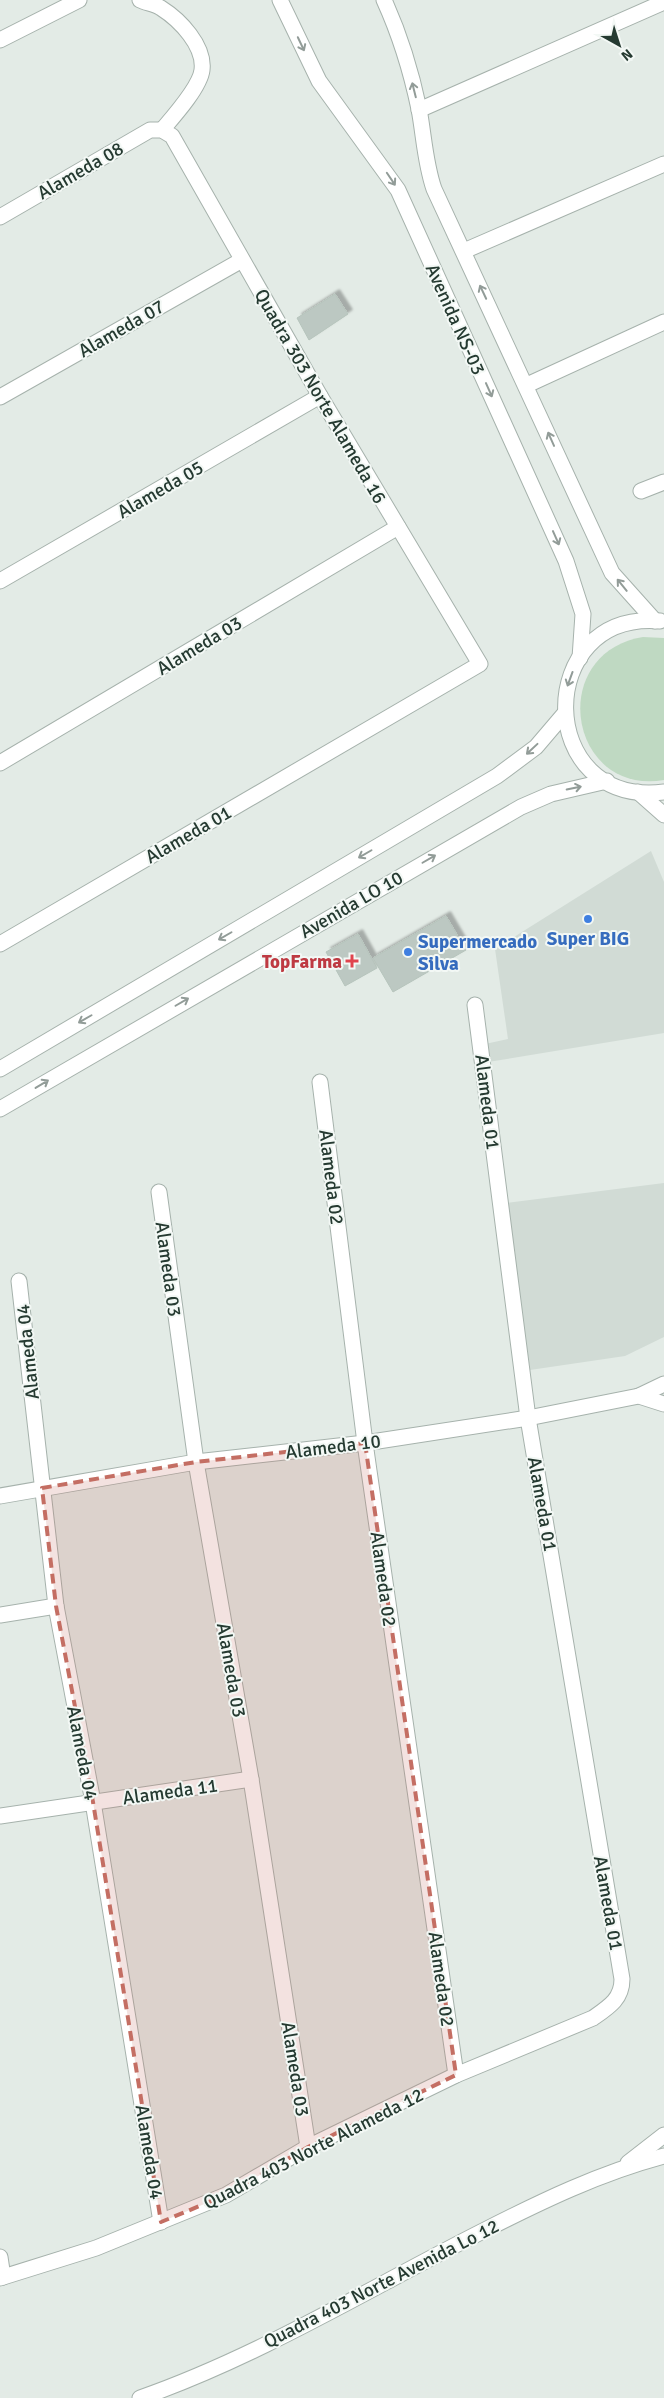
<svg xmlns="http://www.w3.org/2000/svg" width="664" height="2398" viewBox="0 0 664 2398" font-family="Signika,sans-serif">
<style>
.built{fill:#d1dbd5}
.green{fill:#bfd9c2}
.building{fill:#bcc8c2;stroke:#b6c4bc;filter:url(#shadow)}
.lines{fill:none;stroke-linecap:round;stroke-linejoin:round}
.minor-casing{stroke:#a6b2ac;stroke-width:17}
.tertiary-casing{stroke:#a6b2ac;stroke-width:17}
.minor{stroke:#fff;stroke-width:15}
.tertiary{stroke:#fff;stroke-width:15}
.oneway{stroke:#929c98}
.marked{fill:#c46e63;fill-opacity:0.2;stroke:#c46e63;stroke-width:4;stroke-dasharray:10 6;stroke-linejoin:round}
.shop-dot{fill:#3f7fe0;stroke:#f3f8f5;stroke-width:2}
.health-dot{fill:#e0444e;stroke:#f3f8f5;stroke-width:2}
.labels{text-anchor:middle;stroke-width:4;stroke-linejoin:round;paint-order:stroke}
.street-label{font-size:19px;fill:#253a31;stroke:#f3f8f5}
.shop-label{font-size:19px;font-weight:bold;fill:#366cbe;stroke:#f3f8f5}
.health-label{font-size:19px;font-weight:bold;fill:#be3a42;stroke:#f3f8f5;text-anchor:end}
</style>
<defs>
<filter id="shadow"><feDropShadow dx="4.5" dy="-4.5" stdDeviation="1" flood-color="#0004"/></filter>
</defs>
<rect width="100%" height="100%" fill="#e3ebe6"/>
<g class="built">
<path d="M 651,851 L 664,882 L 664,1033 L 488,1062 L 485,1044 L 508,1039 L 495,949 Z"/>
<path d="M 664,1183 L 664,1337 L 625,1356 L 530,1370 L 507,1203 Z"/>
</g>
<path class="green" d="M 643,637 L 664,638 L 664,780 C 568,796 546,653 643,637 Z"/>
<g class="building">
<path d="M 335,294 L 348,314 L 309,340 L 297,318 Z"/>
<path d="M 446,916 L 466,950 L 393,992 L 373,958 Z"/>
<path d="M 358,934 L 377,968 L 345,986 L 326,952 Z"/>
</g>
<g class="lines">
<g class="minor-casing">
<g id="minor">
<path d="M 140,0 C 146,3 155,4 161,8 C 180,20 205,46 202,70 C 200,87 174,116 162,130"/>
<path d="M 0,40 L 79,0"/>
<path d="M 419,110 L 664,2"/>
<path d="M 0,217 L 150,130 L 162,130 L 172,136 L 320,396 L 480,664 L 0,944"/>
<path d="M 464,251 L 664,164"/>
<path d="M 527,385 L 664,322"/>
<path d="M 0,397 L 242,260"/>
<path d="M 641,491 L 664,482"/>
<path d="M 0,581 L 320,396"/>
<path d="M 0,763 L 398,527"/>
<path d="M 320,1082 L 365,1443 L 456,2075"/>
<path d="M 159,1192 L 196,1462 L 251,1779 L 308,2147"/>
<path d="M 19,1281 L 56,1606 L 93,1802 L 161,2222"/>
<path d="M 639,1396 L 664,1384"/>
<path d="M 0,1496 L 196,1462 L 365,1443 L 528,1418 L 639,1396 L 664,1404"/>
<path d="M 0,1615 L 56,1606"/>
<path d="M 0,1816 L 251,1779"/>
<path d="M 0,2257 L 3,2277"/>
<path d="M 0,2278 L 96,2248 L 226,2195 L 308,2147 L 456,2075 L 593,2018 C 609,2007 622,1999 622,1979 L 528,1418 L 475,1005"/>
</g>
</g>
<g class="tertiary-casing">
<g id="tertiary">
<path d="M 280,0 L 319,81 L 398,190 L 566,561 L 583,614 L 580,658"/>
<path d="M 384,0 C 400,35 411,71 419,109 C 424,136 425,163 434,189 L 612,573 L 655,621"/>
<path d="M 660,621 C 533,610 534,808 664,792"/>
<path d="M 638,792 L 664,815"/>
<path d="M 0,1069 L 497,776 L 536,747 L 565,713"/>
<path d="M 0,1109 L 521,807 L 551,794 L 607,781"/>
<path d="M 628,2163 L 664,2135"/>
<path d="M 140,2398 C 260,2356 370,2288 483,2231 C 542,2201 600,2173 664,2156"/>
</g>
</g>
<use href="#minor" class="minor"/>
<use href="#tertiary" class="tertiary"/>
</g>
<defs><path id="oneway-shaft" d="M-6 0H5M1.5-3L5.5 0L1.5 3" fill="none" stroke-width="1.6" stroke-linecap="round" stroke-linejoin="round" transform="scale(1.25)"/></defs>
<g class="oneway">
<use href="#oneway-shaft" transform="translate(301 44) rotate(65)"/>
<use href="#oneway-shaft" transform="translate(414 90) rotate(-104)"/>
<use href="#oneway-shaft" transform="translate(391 179) rotate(56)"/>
<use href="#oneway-shaft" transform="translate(483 292) rotate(-115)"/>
<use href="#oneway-shaft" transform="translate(489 390) rotate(66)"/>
<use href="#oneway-shaft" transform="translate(551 439) rotate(-114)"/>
<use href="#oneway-shaft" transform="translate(556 538) rotate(66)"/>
<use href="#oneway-shaft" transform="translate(622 585) rotate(-129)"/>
<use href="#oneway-shaft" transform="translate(570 679) rotate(110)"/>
<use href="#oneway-shaft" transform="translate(532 749) rotate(137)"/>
<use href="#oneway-shaft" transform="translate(574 788) rotate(-12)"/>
<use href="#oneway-shaft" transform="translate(365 854) rotate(150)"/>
<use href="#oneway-shaft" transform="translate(429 859) rotate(-30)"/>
<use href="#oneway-shaft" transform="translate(225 936) rotate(150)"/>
<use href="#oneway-shaft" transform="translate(182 1002) rotate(-30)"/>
<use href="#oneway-shaft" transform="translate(85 1019) rotate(150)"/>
<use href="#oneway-shaft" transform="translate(42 1084) rotate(-31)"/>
</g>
<path class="marked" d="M 365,1443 L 456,2075 L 308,2147 L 226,2195 L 161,2222 L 93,1802 L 56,1606 L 42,1488 L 196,1462 Z"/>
<g class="shop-dot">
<circle cx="588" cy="919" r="5"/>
<circle cx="408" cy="952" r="5"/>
</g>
<path class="health-dot" d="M349.5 953.5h5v5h5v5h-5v5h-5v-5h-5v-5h5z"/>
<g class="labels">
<g class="street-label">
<text transform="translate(80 170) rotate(-30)" y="7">Alameda 08</text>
<text transform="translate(456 319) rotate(66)" y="7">Avenida NS-03</text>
<text transform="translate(121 328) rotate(-30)" y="7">Alameda 07</text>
<text transform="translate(321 396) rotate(60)" y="7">Quadra 303 Norte Alameda 16</text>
<text transform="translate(160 489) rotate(-30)" y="7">Alameda 05</text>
<text transform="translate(199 645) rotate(-31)" y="7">Alameda 03</text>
<text transform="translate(188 834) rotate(-30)" y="7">Alameda 01</text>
<text transform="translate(351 904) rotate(-30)" y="7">Avenida LO 10</text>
<text transform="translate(488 1102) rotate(83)" y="7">Alameda 01</text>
<text transform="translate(332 1177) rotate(83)" y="7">Alameda 02</text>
<text transform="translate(169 1269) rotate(82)" y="7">Alameda 03</text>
<text transform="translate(27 1352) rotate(-96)" y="7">Alameda 04</text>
<text transform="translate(333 1446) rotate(-7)" y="7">Alameda 10</text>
<text transform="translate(543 1504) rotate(80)" y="7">Alameda 01</text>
<text transform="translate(384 1579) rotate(82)" y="7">Alameda 02</text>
<text transform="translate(232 1670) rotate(80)" y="7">Alameda 03</text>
<text transform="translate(83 1753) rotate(79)" y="7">Alameda 04</text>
<text transform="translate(170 1791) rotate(-8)" y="7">Alameda 11</text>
<text transform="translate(609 1903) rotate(80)" y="7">Alameda 01</text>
<text transform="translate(442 1979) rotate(82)" y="7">Alameda 02</text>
<text transform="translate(296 2069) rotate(81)" y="7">Alameda 03</text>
<text transform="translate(313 2148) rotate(-27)" y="7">Quadra 403 Norte Alameda 12</text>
<text transform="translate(150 2152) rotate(81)" y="7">Alameda 04</text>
<text transform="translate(381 2283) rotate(-27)" y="7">Quadra 403 Norte Avenida Lo 12</text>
</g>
<g class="shop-label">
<text x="588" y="945">Super BIG</text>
<text x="418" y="948" text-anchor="start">Supermercado<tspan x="418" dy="22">Silva</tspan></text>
</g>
<g class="health-label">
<text x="342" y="968">TopFarma</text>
</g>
</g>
<g transform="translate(619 45) rotate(141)" stroke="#f3f8f5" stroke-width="4" paint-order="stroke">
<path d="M0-4L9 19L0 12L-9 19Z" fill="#253a31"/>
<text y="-8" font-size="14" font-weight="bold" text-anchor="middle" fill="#253a31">N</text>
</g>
</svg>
